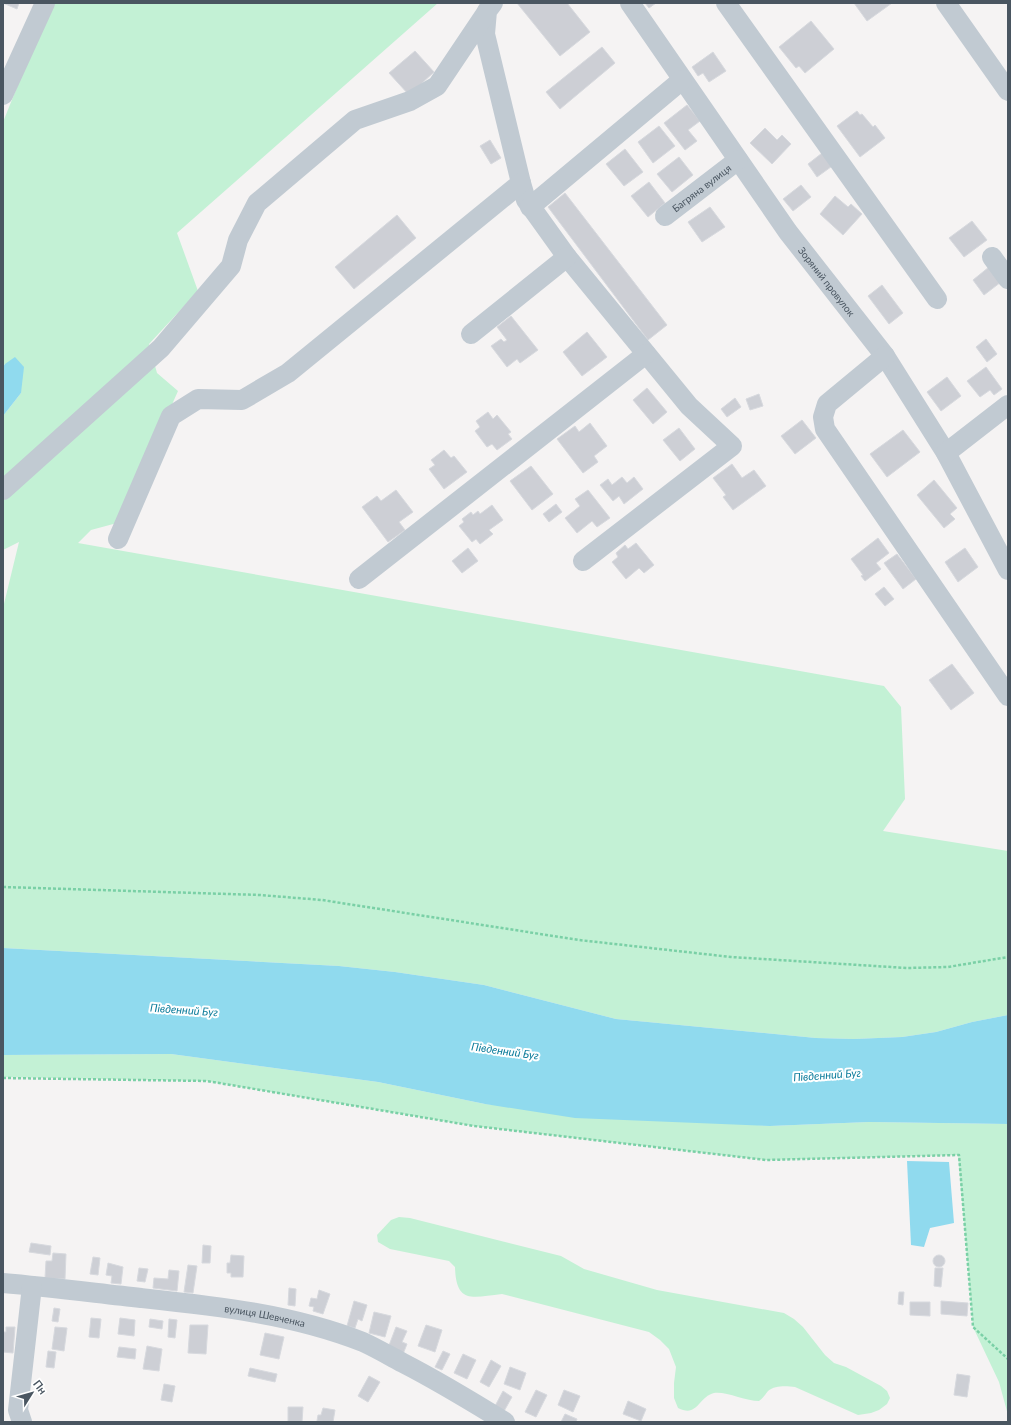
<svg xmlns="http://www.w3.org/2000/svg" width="1011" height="1425" viewBox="0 0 1011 1425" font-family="Lato,sans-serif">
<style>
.green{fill:#c3f1d5}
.water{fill:#90daee}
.building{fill:#cdcfd5;stroke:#d7d9de}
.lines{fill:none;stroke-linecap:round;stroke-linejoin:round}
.path{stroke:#7ad0a6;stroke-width:2.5;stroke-dasharray:3 2;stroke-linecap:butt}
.minor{stroke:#c1cad2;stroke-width:20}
.labels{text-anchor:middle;stroke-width:4;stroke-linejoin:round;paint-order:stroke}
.street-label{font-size:10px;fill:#4a5661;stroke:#fff}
.water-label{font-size:11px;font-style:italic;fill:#0c7c9b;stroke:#fff}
</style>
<rect width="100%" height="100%" fill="#f5f3f3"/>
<g class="green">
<path d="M 51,3 L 438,3 L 177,233 L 198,291 L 149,344 L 157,373 L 178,391 L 138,481 L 117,523 L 91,530 L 78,543 L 884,686 L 901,707 L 905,799 L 883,831 L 1008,851 L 1008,1015 L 972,1022 L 936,1032 L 902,1037 L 854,1039 L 816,1038 L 616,1019 L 484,985 L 395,972 L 339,966 L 3,948 L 3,608 L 19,542 L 3,550 L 3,416 L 21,393 L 5,364 L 3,367 L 3,122 Z"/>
<path d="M 171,1054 L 378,1082 L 485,1104 L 770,1126 L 869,1122 L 1008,1124 L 1008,1415 L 999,1382 L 973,1327 L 958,1155 L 766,1160 L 474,1126 L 207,1081 L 3,1077 L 3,1055 Z"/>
<path d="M 399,1217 L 410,1218 L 561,1256 L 584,1269 L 657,1290 L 784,1313 L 794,1319 L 803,1327 L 825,1355 L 834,1363 L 846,1367 L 881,1386 L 887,1391 L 890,1398 L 887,1404 L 879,1410 L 871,1413 L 858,1415 L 795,1387 C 787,1386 775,1385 768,1391 C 765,1395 763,1398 759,1401 C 746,1401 725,1391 714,1393 C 698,1397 698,1418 678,1408 L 674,1398 L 674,1383 L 676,1367 L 669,1349 L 660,1340 L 649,1332 L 502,1294 C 473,1297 456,1305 455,1267 L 449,1261 L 390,1249 L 378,1242 L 377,1235 L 391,1220 Z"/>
</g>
<g class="water">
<path d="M 15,357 L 24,367 L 21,393 L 3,416 L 3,367 L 5,364 Z"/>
<path d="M 3,948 L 339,966 L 395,972 L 484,985 L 616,1019 L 816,1038 L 854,1039 L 902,1037 L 936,1032 L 972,1022 L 1008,1015 L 1008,1124 L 869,1122 L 770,1126 L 575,1118 L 485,1104 L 378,1082 L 171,1054 L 3,1055 Z"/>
<path d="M 907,1161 L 949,1162 L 954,1223 L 930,1228 L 924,1247 L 911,1245 Z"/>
</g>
<g class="building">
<path d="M 3,3 L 19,3 L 17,9 Z"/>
<path d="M 517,3 L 567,3 L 590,32 L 560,56 Z"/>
<path d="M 645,3 L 656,3 L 649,8 Z"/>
<path d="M 854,3 L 892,3 L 867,21 Z"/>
<path d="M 811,21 L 834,49 L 805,73 L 799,66 L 796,68 L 779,47 Z"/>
<path d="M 602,47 L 615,63 L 560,109 L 546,92 Z"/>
<path d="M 415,51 L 434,72 L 409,95 L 389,73 Z"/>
<path d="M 713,52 L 726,71 L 709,82 L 703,73 L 698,76 L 692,67 Z"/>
<path d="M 687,105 L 700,121 L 688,130 L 697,141 L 685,150 L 664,123 Z"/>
<path d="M 857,111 L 860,115 L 862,114 L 873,127 L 875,125 L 885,138 L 860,157 L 837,126 Z"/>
<path d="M 659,126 L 675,146 L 653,163 L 638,142 Z"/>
<path d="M 765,128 L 777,140 L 782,135 L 791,144 L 772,164 L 750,143 Z"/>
<path d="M 490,140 L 501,158 L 491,164 L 480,146 Z"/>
<path d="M 625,149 L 643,172 L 624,186 L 606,164 Z"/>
<path d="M 826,150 L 835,164 L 817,177 L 808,164 Z"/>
<path d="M 679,157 L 693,175 L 672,192 L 657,174 Z"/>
<path d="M 649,182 L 665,203 L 648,217 L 631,196 Z"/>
<path d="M 801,185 L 811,197 L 793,211 L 783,199 Z"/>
<path d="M 565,193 L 667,325 L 648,340 L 548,207 Z"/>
<path d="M 835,196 L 848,207 L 851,204 L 862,214 L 843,235 L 820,214 Z"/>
<path d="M 710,207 L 725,227 L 702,242 L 688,222 Z"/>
<path d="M 397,215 L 416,238 L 354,289 L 335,267 Z"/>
<path d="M 972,221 L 987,240 L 964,257 L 949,238 Z"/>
<path d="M 989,267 L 1001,282 L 984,295 L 973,280 Z"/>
<path d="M 882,285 L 903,313 L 889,324 L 868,296 Z"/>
<path d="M 511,316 L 538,350 L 520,363 L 517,359 L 507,367 L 491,346 L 501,339 L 504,342 L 507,340 L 497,327 Z"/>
<path d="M 587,332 L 607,357 L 582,376 L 563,352 Z"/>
<path d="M 986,339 L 997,354 L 987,362 L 976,347 Z"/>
<path d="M 986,367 L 1002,389 L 994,395 L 990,390 L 980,397 L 967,381 Z"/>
<path d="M 947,377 L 961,396 L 941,411 L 927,392 Z"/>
<path d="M 647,388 L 667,412 L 653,424 L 633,400 Z"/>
<path d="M 759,394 L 763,406 L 750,410 L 746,399 Z"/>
<path d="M 735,398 L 741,407 L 727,417 L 721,409 Z"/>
<path d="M 488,412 L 493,419 L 497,415 L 511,432 L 508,434 L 512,439 L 497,450 L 492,444 L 487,447 L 475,431 L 480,427 L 476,421 Z"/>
<path d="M 802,420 L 816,438 L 795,454 L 781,436 Z"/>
<path d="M 590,423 L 607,446 L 594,456 L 598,462 L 583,473 L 557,439 L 575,426 L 579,432 Z"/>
<path d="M 679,428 L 695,449 L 680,461 L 663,440 Z"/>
<path d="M 903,430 L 920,452 L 887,477 L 870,454 Z"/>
<path d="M 444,450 L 451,458 L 454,456 L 467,472 L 444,489 L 429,469 L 435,465 L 431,460 Z"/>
<path d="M 732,464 L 742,478 L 754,470 L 766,486 L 733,510 L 723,497 L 726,495 L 713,478 Z"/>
<path d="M 531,466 L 553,494 L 532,510 L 510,481 Z"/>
<path d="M 622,477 L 627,483 L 634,477 L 643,489 L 624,504 L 619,496 L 613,501 L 600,485 L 608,479 L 612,485 Z"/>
<path d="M 934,480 L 957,508 L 950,514 L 955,519 L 944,528 L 917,495 Z"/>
<path d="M 396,490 L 413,512 L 399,522 L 405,530 L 388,542 L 362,507 L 377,496 L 381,501 Z"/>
<path d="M 588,490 L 610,518 L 597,527 L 592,521 L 577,533 L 565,518 L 580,506 L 575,499 Z"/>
<path d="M 556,504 L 562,512 L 549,522 L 543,514 Z"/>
<path d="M 492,505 L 503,520 L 489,530 L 493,534 L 480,544 L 476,539 L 472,542 L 459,526 L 464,522 L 462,519 L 471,512 L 473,515 L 478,511 L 480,514 Z"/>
<path d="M 878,538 L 889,553 L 876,563 L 881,569 L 865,581 L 861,576 L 863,575 L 851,559 Z"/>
<path d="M 636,543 L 654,565 L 644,573 L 639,568 L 626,579 L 612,562 L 618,557 L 616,553 L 625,545 L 628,549 Z"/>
<path d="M 468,548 L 478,561 L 462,573 L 452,561 Z"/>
<path d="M 965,548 L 978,567 L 958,582 L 945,562 Z"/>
<path d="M 897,554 L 916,579 L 903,589 L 884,563 Z"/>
<path d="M 884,587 L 894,599 L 885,606 L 875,594 Z"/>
<path d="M 952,664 L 974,693 L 951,710 L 929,680 Z"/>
<path d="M 31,1243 L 51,1246 L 50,1255 L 29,1252 Z"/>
<path d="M 203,1245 L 211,1246 L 210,1263 L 202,1263 Z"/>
<path d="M 53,1253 L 66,1254 L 65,1279 L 45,1278 L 46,1261 L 52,1261 Z"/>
<path d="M 231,1255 L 244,1256 L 243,1277 L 231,1277 L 231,1273 L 227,1273 L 227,1263 L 230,1263 Z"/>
<circle cx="939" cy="1261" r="6"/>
<path d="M 93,1257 L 100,1258 L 98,1275 L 90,1274 Z"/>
<path d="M 108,1263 L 123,1267 L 121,1284 L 111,1283 L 112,1276 L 106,1275 Z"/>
<path d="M 188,1265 L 197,1266 L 193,1293 L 184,1292 Z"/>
<path d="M 139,1268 L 148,1269 L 145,1282 L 137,1281 Z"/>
<path d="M 935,1268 L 943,1268 L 941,1287 L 934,1286 Z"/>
<path d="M 169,1270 L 179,1271 L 177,1291 L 153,1288 L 154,1278 L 168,1279 Z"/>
<path d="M 289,1288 L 296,1289 L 295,1306 L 288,1305 Z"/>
<path d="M 319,1290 L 330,1294 L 323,1314 L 313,1311 L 314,1307 L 309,1306 L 311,1298 L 317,1299 Z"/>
<path d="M 899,1292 L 904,1292 L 903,1305 L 898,1304 Z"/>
<path d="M 354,1301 L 367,1305 L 362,1321 L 358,1319 L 355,1328 L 347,1326 Z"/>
<path d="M 941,1301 L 968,1303 L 967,1316 L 941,1314 Z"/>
<path d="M 910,1302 L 930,1302 L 930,1316 L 910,1315 Z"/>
<path d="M 54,1308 L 60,1309 L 58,1322 L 52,1321 Z"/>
<path d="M 374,1312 L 391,1316 L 385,1337 L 369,1333 Z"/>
<path d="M 91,1318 L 101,1319 L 99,1338 L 89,1337 Z"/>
<path d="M 120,1318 L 135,1320 L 134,1336 L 118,1334 Z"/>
<path d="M 150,1319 L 163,1321 L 162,1329 L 149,1327 Z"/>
<path d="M 169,1319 L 177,1320 L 175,1338 L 168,1337 Z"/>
<path d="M 190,1325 L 208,1325 L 206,1354 L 188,1353 Z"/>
<path d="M 426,1325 L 442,1330 L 435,1352 L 418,1346 Z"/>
<path d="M 6,1327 L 15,1327 L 13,1353 L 3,1352 L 3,1332 L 6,1332 Z"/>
<path d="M 55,1327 L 67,1328 L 64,1351 L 52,1349 Z"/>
<path d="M 396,1327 L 407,1331 L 402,1342 L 407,1344 L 403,1354 L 388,1348 Z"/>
<path d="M 265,1333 L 284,1337 L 279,1359 L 260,1355 Z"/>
<path d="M 147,1346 L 162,1349 L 159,1371 L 143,1369 Z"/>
<path d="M 119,1347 L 136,1349 L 135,1359 L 117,1357 Z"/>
<path d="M 48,1351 L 56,1352 L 54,1368 L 46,1367 Z"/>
<path d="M 443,1351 L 450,1354 L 442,1370 L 435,1367 Z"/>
<path d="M 463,1354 L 476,1360 L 467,1379 L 454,1373 Z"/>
<path d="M 491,1360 L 501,1366 L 489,1387 L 480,1382 Z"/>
<path d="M 510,1367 L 526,1373 L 520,1390 L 504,1384 Z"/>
<path d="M 250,1368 L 277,1374 L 275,1382 L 248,1376 Z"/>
<path d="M 957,1374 L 970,1376 L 967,1397 L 954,1395 Z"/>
<path d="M 369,1376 L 380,1382 L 368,1402 L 358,1396 Z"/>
<path d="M 164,1384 L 175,1386 L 172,1402 L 161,1400 Z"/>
<path d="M 536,1390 L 547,1395 L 536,1417 L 525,1412 Z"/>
<path d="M 564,1390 L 580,1396 L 573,1412 L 558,1405 Z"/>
<path d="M 503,1391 L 512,1397 L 503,1413 L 494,1408 Z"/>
<path d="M 628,1401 L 646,1409 L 641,1421 L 623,1414 Z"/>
<path d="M 288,1407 L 303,1407 L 302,1422 L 288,1422 Z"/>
<path d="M 323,1408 L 335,1410 L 333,1422 L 317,1421 L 318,1415 L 321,1415 Z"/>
<path d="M 565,1414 L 577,1419 L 576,1422 L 561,1422 Z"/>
</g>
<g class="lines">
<g class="path">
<path d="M 3,887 L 260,895 L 322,900 L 579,940 L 731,957 L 907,968 L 948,967 L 1008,957"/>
<path d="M 3,1078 L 207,1081 L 474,1126 L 766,1160 L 959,1155 L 973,1327 L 1008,1359"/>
</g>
<g class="minor">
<path d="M 493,3 L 487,11 L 485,34 L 521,183 L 526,200 L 567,257 L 689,406 L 732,446 L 583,561"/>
<path id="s1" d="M 630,3 L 788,232 L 885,356 L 946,453 L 1008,570"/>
<path d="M 726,3 L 937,299"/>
<path d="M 946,3 L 1008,91"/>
<path d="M 3,95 L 45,3"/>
<path d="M 530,207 L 682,80"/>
<path id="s2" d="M 665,216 L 738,160"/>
<path d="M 992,257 L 1008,279"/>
<path d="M 471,334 L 567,257"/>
<path d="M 885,356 L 827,404 L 823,417 L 825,429 L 1008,696"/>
<path d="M 946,453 L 1008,405"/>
<path d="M 3,490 L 161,348 L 231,266 L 238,240 L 257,203 L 355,120 L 410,101 L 437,86 L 486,13"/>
<path d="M 118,539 L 171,416 L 198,399 L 242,400 L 288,373 L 521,183"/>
<path d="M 359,579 L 646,354"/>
<path id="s3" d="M 3,1283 C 49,1287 95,1293 141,1298 C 216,1306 292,1314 363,1342 C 376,1348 390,1356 403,1363 C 438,1381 471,1401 505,1422"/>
<path d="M 22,1422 L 18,1410 L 32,1286"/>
</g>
</g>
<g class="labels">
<g class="street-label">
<text dy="4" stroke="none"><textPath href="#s2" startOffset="46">Багряна вулиця</textPath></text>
<text dy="4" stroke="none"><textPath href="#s1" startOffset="341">Зоряний провулок</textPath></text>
<text dy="4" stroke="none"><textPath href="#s3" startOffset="264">вулиця Шевченка</textPath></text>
</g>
<g class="water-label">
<text transform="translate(184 1010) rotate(4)" y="4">Південний Буг</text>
<text transform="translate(505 1051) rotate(8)" y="4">Південний Буг</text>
<text transform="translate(827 1075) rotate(-4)" y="4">Південний Буг</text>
</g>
</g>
<rect width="1011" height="1425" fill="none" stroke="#4a5661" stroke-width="8"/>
<g transform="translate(32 1393) rotate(53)" stroke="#ffffff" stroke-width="3" paint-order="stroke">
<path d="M0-3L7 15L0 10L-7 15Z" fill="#4a5661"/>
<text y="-6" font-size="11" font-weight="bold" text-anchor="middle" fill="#4a5661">Пн</text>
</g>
</svg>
